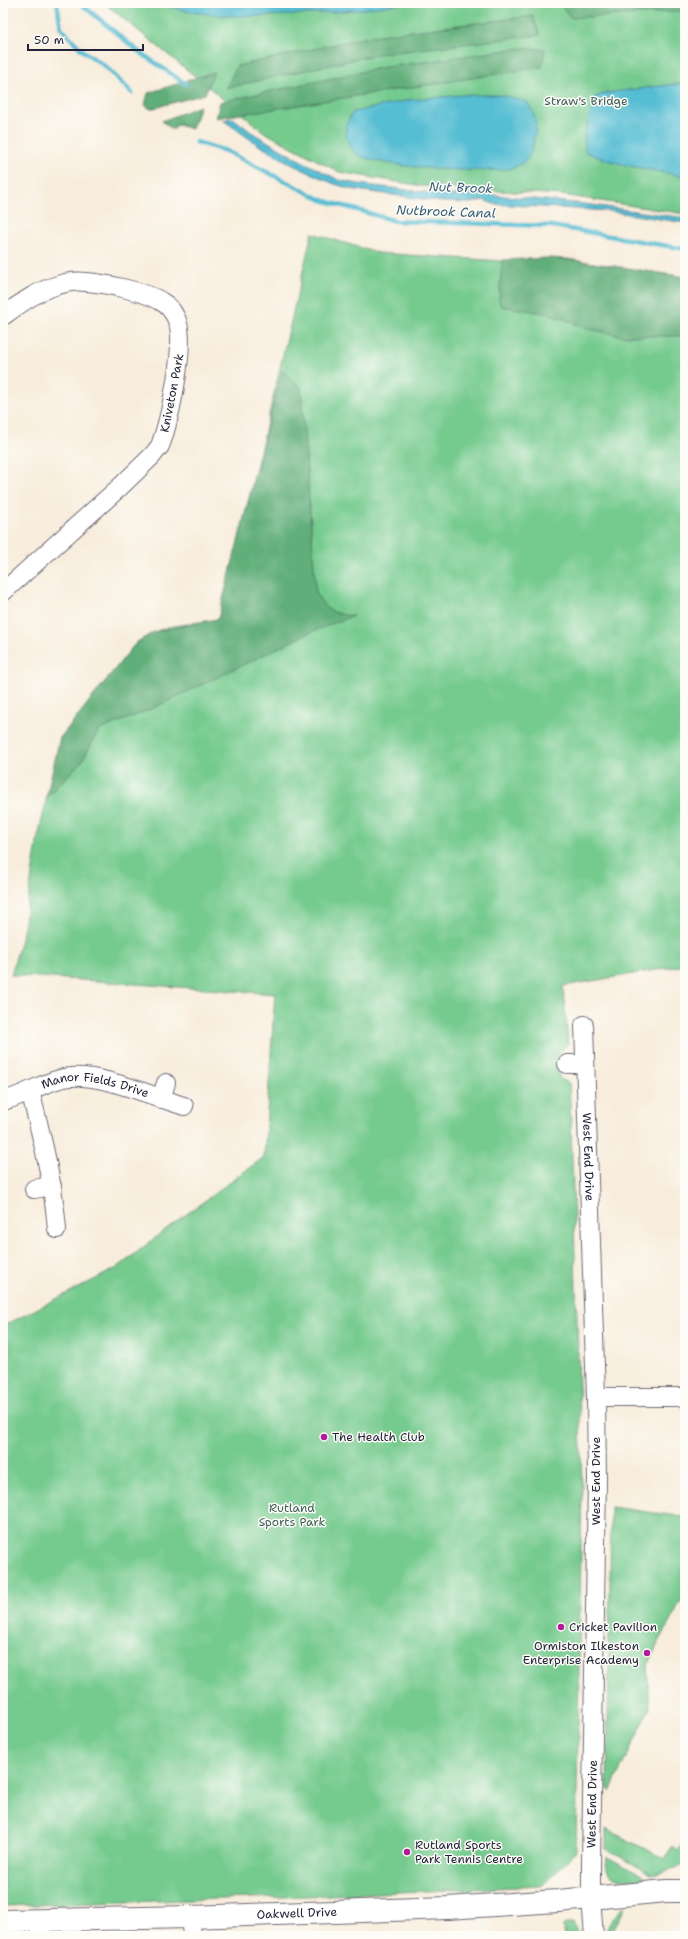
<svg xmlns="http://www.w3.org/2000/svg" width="688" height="1939" viewBox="0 0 688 1939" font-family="'Shantell Sans',sans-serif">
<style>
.green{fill:#75ca8e;stroke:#4c7664}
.forest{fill:#60ae79;stroke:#41685a}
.water{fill:#56bed3;stroke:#3c7087}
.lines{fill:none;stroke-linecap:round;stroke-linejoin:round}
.stream{stroke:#56bed3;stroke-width:4.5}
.minor-casing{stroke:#6d6973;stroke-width:20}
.major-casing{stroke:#6d6973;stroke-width:24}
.minor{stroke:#fff;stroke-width:18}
.major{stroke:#fff;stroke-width:22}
.poi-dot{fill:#b5179e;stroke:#fdfcf7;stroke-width:1.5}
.labels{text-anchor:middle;stroke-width:3;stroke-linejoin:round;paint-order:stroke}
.park-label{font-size:12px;fill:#3f5d58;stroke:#fdfcf7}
.street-label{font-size:12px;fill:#22223b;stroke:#fdfcf7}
.poi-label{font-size:12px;fill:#22223b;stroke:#fdfcf7;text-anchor:start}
.water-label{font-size:13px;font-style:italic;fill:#376078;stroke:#fdfcf7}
</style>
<rect width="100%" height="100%" fill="#fdfcf7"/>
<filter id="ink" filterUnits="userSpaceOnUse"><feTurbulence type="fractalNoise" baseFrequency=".025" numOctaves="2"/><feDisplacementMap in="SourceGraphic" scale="8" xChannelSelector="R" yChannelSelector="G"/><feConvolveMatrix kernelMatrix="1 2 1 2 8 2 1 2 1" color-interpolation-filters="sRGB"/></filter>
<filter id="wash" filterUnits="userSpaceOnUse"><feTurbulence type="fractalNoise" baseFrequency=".012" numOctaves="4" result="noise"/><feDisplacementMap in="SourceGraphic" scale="16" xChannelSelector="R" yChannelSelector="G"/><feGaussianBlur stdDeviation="0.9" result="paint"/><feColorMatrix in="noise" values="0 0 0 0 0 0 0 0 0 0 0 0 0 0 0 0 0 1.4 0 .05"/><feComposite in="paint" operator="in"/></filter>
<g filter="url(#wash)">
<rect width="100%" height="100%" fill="#f8eddc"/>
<g class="green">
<path d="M 104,3 L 685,3 L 685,214 L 562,195 L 421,186 L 339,172 L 264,132 Z"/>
<path d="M 312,233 L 378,253 L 502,261 L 549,258 L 567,259 L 685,277 L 685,965 L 563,986 L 568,1044 L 559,1053 L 559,1078 L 569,1083 L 571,1123 L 582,1486 L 576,1852 L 542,1886 L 284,1897 L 3,1906 L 3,1326 L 117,1268 L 165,1230 L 264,1157 L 275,994 L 11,975 L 23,932 L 38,837 L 60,738 L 137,642 L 154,632 L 168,627 L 218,619 L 242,527 Z"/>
<path d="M 611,1507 L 685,1517 L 685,1593 L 647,1665 L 650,1708 L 610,1791 L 607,1788 Z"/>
<path d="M 606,1829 L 665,1859 L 672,1846 L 679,1850 L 685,1839 L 685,1865 L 653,1875 L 606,1849 Z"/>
<path d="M 607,1857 L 646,1877 L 645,1880 C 627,1880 601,1883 607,1857 Z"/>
<path d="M 623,1907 L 625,1908 L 612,1932 L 609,1933 L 607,1927 L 612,1919 Z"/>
<path d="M 565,1923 L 573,1923 L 578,1936 L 565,1936 L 563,1926 Z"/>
</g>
<g class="forest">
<path d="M 559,3 L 685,3 L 685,11 L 571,18 Z"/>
<path d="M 533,16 L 540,35 L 379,54 L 226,88 L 237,66 L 371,36 Z"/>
<path d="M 521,48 L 545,49 L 542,67 L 216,118 L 220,102 L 379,68 Z"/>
<path d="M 214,72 L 205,94 L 150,109 L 145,105 L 148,93 Z"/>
<path d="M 200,106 L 192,129 L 178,125 L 173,130 L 162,121 Z"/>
<path d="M 549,258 L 574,260 L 685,277 L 685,336 L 623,336 L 589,329 L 550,314 L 501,306 L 499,300 L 502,260 Z"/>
<path d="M 282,370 L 301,387 L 316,593 C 327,612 331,613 353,616 L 311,632 L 149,710 L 99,730 L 82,761 L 46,798 L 60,738 L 134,645 L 154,632 L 218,619 Z"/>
</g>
<g class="water">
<path d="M 161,3 L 406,3 C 354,12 206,27 161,3 Z"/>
<path d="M 685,83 L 685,177 C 652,169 616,166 586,152 C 581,135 591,114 595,97 L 605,93 Z"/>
<path d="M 464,95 L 501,95 L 527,102 C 535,114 538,124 534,139 C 533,146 530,158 523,163 C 519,165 513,168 509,169 C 484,173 373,168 356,153 C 343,140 343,127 353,112 L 409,100 Z"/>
<path d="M 233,118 L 251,132 L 292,156 L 339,180 L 358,184 L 448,195 L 484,194 L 584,204 L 685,218 L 685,223 L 609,211 L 494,204 L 483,200 L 471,203 L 443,202 L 350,189 L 332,183 L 293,165 L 257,144 L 223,120 Z"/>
</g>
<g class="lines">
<g class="stream">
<path d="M 57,3 L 61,28 L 83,51 L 106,67 L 132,93"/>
<path d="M 80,3 L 138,51 L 186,84"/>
<path d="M 196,142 L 226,151 L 322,200 L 396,221 L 552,226 L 685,249"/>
</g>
</g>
</g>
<g filter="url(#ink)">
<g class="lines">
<g class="minor-casing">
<g id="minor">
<path d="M 3,316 C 21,303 37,291 58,285 C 67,282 77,281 86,282 C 103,283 148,292 162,302 C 168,305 173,312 176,318 C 188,340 169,422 160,446 L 152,456 L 121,486 L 3,592"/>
<path id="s1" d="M 584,1025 L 596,1397 L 597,1479 L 591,1865 L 591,1898 L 594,1936"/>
<path d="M 567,1064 L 585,1064"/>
<path d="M 30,1091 C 42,1137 53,1181 57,1229"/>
<path d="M 161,1099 L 166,1083"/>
<path id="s2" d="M 3,1101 C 23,1096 40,1084 60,1079 C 93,1069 151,1096 184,1106"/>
<path d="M 34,1189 L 52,1186"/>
<path d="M 596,1397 L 685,1397"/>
<path d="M 190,1917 L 192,1936"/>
<path d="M 41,1936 L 41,1920"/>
</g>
</g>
<g class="major-casing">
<g id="major">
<path id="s3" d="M 3,1921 L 190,1917 L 447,1908 L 558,1901 L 666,1891 L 685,1891"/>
</g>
</g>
<use href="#minor" class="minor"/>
<use href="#major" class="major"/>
</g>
</g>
<g class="poi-dot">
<circle cx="324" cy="1437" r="4"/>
<circle cx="561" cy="1627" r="4"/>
<circle cx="647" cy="1653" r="4"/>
<circle cx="407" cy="1852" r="4"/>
</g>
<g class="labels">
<g class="park-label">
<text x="586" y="105">Straw's Bridge</text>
<text x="292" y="1512">Rutland<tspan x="292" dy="14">Sports Park</tspan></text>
</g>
<g class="street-label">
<text transform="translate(172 393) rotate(-79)" y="4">Kniveton Park</text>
<text dy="4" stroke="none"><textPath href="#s2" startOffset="97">Manor Fields Drive</textPath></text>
<text dy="4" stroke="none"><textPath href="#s1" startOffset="132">West End Drive</textPath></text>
<text transform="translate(596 1481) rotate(-90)" y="4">West End Drive</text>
<text transform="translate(592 1804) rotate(-89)" y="4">West End Drive</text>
<text dy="4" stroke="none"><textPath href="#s3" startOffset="294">Oakwell Drive</textPath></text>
</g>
<g class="poi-label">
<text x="332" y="1441">The Health Club</text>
<text x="569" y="1631">Cricket Pavilion</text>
<text x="639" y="1650" text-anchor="end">Ormiston Ilkeston<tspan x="639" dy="14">Enterprise Academy</tspan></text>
<text x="415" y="1849">Rutland Sports<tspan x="415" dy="14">Park Tennis Centre</tspan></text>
</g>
<g class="water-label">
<text transform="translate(461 187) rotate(2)" y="5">Nut Brook</text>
<text transform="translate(446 211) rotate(2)" y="5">Nutbrook Canal</text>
</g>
</g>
<rect width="688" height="1939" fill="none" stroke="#fdfcf7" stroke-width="16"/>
<path d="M28 44v6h115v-6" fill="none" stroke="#22223b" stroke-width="2"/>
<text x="34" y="44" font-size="12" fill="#22223b" stroke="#fdfcf7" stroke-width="3" paint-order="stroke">50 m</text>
</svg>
